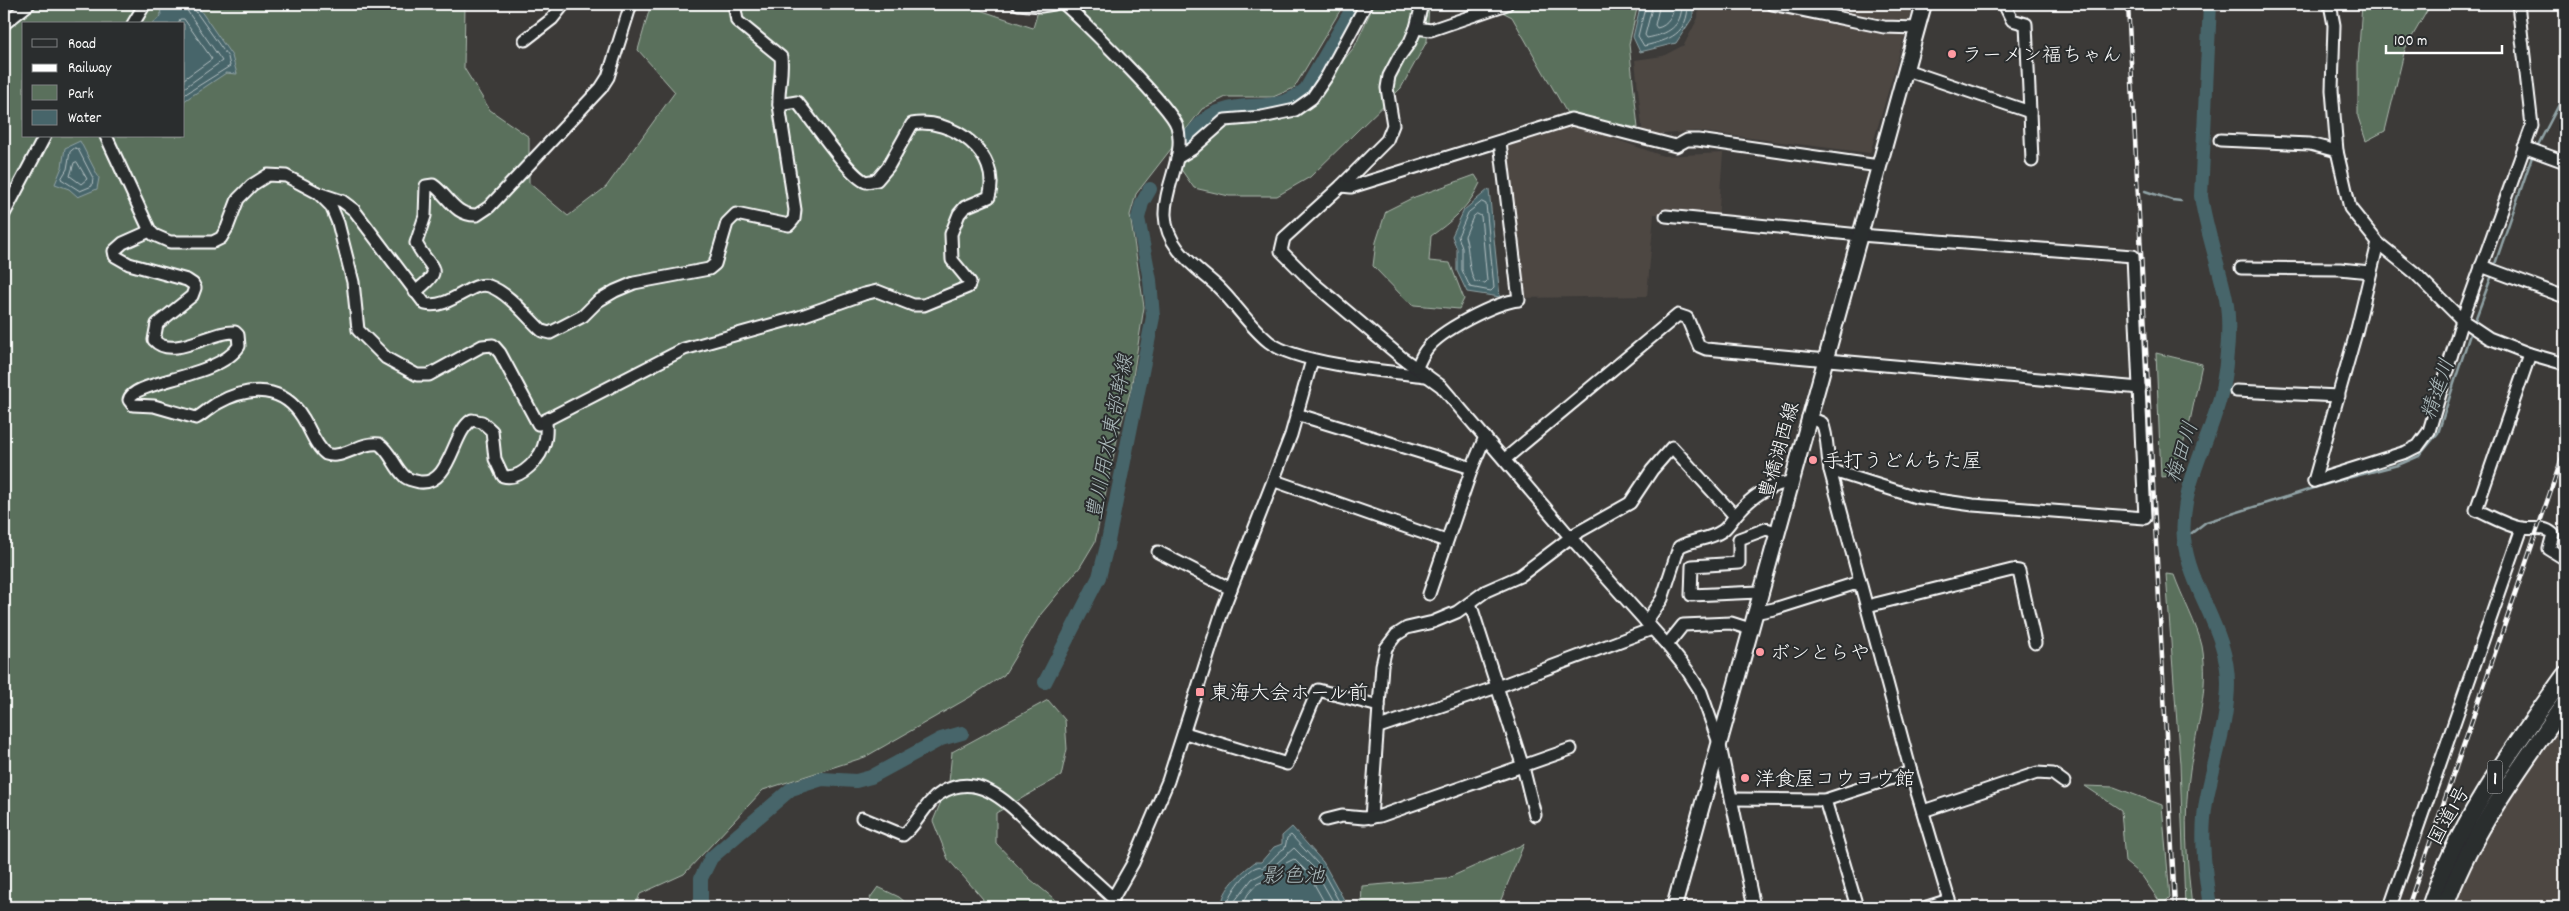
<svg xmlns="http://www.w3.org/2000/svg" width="2569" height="911" viewBox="0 0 2569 911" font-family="Dekko,'Klee One',sans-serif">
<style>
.built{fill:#4d4743}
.green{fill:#5a705c;stroke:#acb8ae;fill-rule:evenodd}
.water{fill:#47656a;stroke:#91a3a6}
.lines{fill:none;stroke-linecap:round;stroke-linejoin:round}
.shore{stroke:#b5c1c3;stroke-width:1}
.stream{stroke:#91a3a6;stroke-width:2.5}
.river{stroke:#47656a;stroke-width:14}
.minor-casing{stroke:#fff;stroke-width:15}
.major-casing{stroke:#fff;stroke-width:18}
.highway-casing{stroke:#fff;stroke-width:20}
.minor{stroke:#2a2d2e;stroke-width:11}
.major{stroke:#2a2d2e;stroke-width:14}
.highway{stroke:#2a2d2e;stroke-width:16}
.rail-casing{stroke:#fff;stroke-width:4.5}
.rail{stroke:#2a2d2e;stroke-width:2.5;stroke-dasharray:8;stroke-linecap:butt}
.poi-dot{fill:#ff9aa2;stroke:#2a2d2e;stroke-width:2}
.labels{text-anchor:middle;stroke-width:4;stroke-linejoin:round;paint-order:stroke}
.shield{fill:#2a2d2e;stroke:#bfc0c0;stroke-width:1}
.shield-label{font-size:19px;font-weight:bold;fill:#fff}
.poi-label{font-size:20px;fill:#fff;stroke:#2a2d2e;text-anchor:start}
.street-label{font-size:20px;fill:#fff;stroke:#2a2d2e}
.water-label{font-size:21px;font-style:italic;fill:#acbabc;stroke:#2a2d2e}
</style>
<rect width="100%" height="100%" fill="#3c3a38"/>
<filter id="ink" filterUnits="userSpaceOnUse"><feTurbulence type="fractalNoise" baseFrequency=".02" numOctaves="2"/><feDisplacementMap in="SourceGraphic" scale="10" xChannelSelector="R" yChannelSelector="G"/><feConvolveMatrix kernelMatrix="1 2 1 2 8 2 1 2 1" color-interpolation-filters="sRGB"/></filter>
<g filter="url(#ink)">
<g class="built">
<path d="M 1699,4 L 1914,4 L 1870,153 L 1695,131 L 1643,136 L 1635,60 L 1663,56 L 1684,45 L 1698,18 Z"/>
<path d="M 1572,124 L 1663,156 L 1723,153 L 1718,220 L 1654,214 L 1647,296 L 1520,298 L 1504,147 Z"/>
<path d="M 2565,715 L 2565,907 L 2451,907 L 2461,880 L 2509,795 Z"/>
</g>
<g class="green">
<path d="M 4,4 L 465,4 L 464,68 L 490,110 L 529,137 L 529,183 L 568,216 L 606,187 L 675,92 L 638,50 L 651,4 L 962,4 L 1033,28 L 1040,4 L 1344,4 L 1294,88 L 1273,97 L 1226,97 L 1202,109 L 1136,194 L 1130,215 L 1144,307 L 1131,389 L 1118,435 L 1095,542 L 1080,567 L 1041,614 L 1004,675 L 970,697 L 865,757 L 763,790 L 684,874 L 640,894 L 635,907 L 4,907 ZM 24,24 L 184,24 L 184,136 L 24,136 Z"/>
<path d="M 1374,4 L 1429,4 L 1427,41 L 1401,88 L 1310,177 L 1277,196 L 1229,196 L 1194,188 L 1180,168 L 1186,148 L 1228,114 L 1267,121 L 1304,110 L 1355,46 Z"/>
<path d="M 1487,4 L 1638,4 L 1629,44 L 1638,128 L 1568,115 L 1512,17 Z"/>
<path d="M 2362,4 L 2431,4 L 2405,49 L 2385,131 L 2366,141 L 2358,117 L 2358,63 Z"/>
<path d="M 1475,175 L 1480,183 C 1470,206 1451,222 1431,236 L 1429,261 L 1450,263 L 1464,299 L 1459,309 L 1414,305 L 1406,300 L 1373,266 L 1376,242 L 1386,211 L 1412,198 Z"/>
<path d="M 2156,353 L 2202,364 L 2189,426 L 2173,476 L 2161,477 Z"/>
<path d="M 2166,574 L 2174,575 C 2181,595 2198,627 2202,646 C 2210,689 2196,728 2190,770 C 2183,816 2187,862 2192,907 L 2185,907 L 2180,764 Z"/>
<path d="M 1048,700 L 1065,720 L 1067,749 L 1061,776 L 996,813 L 996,843 L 1030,879 L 1064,907 L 980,907 L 983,899 L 948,859 L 933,821 L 949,782 L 952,752 Z"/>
<path d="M 2085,786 L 2114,787 L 2162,805 L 2170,897 L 2162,905 L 2142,876 L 2125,862 L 2121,810 Z"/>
<path d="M 1524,844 L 1498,907 L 1361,907 L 1362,886 L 1446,879 Z"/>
<path d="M 878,887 L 899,897 L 911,907 L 875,907 L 870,898 Z"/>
</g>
<g class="water">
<path d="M 160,4 L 196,4 L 232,56 L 237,74 L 226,73 L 184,101 L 184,24 L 152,24 L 161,16 Z"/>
<path d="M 1644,4 L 1693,4 L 1693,17 L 1676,43 L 1640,52 L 1633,37 L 1640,7 Z"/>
<path d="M 80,141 L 99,178 L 97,189 L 78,197 L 69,189 L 55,184 L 62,167 L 65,148 Z"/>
<path d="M 1489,189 L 1500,297 L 1467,292 L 1457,271 L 1457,249 L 1452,236 L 1464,210 Z"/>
<path d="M 1292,827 L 1323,862 L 1348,907 L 1222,907 C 1221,889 1242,872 1255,862 L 1261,862 L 1274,847 L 1282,844 L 1282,836 Z"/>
</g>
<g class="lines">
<g class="shore">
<path d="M 1646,4 L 1638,36 L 1644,46 C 1670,40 1688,34 1688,4"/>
<path d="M 1653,4 L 1645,35 L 1647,38 C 1668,34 1682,27 1682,4"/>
<path d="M 1660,4 L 1655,25 L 1657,28 C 1668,26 1674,15 1674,4"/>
<path d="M 178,24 L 180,19 L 184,19 L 212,59 L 184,79"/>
<path d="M 184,88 L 222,61 L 188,12 L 186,4"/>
<path d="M 184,95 L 230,66 L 228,57 L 194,9 L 193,4"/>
<path d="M 75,148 L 78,149 L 93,178 L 92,186 L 80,191 L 61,179 L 67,169 L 70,152 Z"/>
<path d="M 77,162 L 87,179 L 81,184 L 70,176 L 74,163 Z"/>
<path d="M 1482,202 L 1486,204 L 1494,288 L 1491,291 L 1470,287 L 1462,270 L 1462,248 L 1458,236 L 1468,213 Z"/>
<path d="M 1477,214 L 1481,216 L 1487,281 L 1485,283 L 1475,282 C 1467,267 1470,252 1465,236 L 1473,217 Z"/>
<path d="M 1227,907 C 1227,897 1246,870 1257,867 C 1264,865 1259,870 1265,866 C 1273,860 1276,853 1285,848 L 1287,838 L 1291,835 L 1319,865 L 1342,907"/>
<path d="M 1233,907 L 1234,902 L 1252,879 L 1268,871 L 1294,848 L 1314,868 L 1336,907"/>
<path d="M 1241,907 L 1248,894 L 1257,884 L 1271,878 L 1286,863 L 1294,859 L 1308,873 L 1327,907"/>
</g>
<g class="stream">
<path d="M 2537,147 L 2565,93"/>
<path d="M 2145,191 L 2172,200 L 2181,201"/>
<path d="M 2494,267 L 2533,154"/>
<path d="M 2474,323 L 2492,275"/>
<path d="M 2184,539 L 2206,522 L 2340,480 L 2398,465 L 2419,456 L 2438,433 L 2471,331"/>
</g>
<g class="river">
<path d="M 1189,137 C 1198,127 1205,117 1218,112 C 1250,99 1276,115 1306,89 L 1355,4"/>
<path d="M 1045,682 L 1099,577 L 1107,546 L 1153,317 L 1150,280 L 1138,218 L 1142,203 L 1150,189"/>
<path d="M 701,907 L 701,878 L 711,858 L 791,789 L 822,779 L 856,781 L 871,777 L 941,739 L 962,733"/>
<path d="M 2210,907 C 2205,872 2200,838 2206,802 C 2213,763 2228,723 2228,683 C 2228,631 2190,590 2184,539 C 2179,487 2211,440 2222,390 C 2227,364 2231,325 2226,299 C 2219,265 2206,231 2201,196 L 2210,4"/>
</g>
<g class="minor-casing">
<g id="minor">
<path d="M 1018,4 L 1041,6 L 1054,4"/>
<path d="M 1064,4 C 1083,21 1171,107 1177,126 C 1186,155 1164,186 1165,215 C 1166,248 1196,267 1217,286 C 1236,304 1249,326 1269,342 C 1297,364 1390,372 1427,376"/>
<path d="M 1422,4 L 1416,28 L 1410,42 L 1399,57 L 1389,76 L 1387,88 L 1393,125 L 1387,140 L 1341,186 L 1284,238 L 1281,251 L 1312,282 L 1401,357 L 1441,386 L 1571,538 L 1667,645 L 1687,670 L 1701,692 L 1720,746 L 1754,907"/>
<path d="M 1772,4 L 1884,27 L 1917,28"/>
<path d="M 2330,4 L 2334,25 L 2332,90 L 2337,151 L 2350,208 L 2378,243 L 2415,273 L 2462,320 L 2489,338 L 2530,354 L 2476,510 C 2490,516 2505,525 2520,528 C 2532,530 2543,525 2553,534 L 2549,549 L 2565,559"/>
<path d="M 4,24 L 29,4"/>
<path d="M 133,24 L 145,4"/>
<path d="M 1416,28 L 1431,30 L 1507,4"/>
<path d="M 525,40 L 552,19 L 564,4"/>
<path d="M 1906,70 L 2030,112 L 2026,24 L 2012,20 L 2004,4"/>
<path d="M 2030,112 L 2032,161"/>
<path d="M 106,136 L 150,231 L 154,235 L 170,242 L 213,242 L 221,238 L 227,228 L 238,199 L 252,185 L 268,175 L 286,176 L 318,193 L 331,206 L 338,223 L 353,282 L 358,330 L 386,358 L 417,375 L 429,375 L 482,346 L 493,345 L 500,353 L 538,424 L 684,349 L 799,317 L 864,294 L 877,291 L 913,305 L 924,305 L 968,287 L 970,282 L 952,260 L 951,234 L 959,214 L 965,207 L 989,197 C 1002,153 951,117 912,124 L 888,167 L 877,180 L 866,182 C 849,176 811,118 797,102 L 779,105"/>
<path d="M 2220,140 L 2310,144 L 2337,151"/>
<path d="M 2524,147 L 2565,162"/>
<path d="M 1177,158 L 1192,149 L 1225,120 L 1262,117 L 1295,110 L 1312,98 L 1327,76 L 1366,4"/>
<path d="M 1341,186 L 1351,187 L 1571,119 L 1676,146 L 1687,140 L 1698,140 L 1879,166"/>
<path d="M 318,193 L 342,201 L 354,210 L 425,304 C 450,310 471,280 489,286 C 509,293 527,317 542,331 L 550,333 L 583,316 L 598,301 L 615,291 L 634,283 L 709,269 L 715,264 L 727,223 L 736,214 L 789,225 L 794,219 L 795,210 L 779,105 C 778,88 783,74 781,57 L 737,21 L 735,9 L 738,4"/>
<path d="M 4,214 L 45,136"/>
<path d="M 1666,216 L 1860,235 L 2133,256 L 2145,518 L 1973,505 L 1916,497 L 1830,470"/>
<path d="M 150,231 L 123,243 L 114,251 L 115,256 L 129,264 L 187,280 L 193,284 L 195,288 L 192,296 L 157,324 L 154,340 C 173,361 212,330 235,332 L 238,335 L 239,346 C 219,378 131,381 129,400 L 133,405 L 154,406 L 196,418 C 204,414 210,407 218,403 C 250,385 284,386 303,418 C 310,429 316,447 326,454 C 343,460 361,441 379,444 C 391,452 394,467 405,477 C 409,480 415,481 420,482 C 451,485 452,432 472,420 L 482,422 L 492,431 L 495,459 L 503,476 C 521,481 542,457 545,441 C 547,434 546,427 546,420"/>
<path d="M 2481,266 L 2565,297"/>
<path d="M 2241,268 L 2340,269 L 2370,272"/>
<path d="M 415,292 C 447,267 430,271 416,243 L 425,216 L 426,186 L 433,185 C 448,195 454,216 477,215 L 489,207 L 601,88 L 608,77 L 631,4"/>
<path d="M 2530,354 L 2565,364"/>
<path d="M 1417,367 C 1420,361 1422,355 1426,350 C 1439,331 1496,302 1519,300 L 1500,142"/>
<path d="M 2236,391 L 2339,396"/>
<path d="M 1296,414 L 1472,468"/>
<path d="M 1808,417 L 1822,423 C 1828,435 1827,456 1830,470 L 1911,772 L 1951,907"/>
<path d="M 1505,459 L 1678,315 L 1687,318 L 1699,346 L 1706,349 L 2140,388"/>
<path d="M 1275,481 L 1446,541"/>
<path d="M 2314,481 L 2406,452 L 2418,446 L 2429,431 L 2462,320 L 2532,126 L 2518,4"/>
<path d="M 2314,481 L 2356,333 L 2378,243"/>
<path d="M 1158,552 L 1231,589"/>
<path d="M 1759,592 L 1691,595 L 1692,566 L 1739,563 L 1739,539 L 1766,529 L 1776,532"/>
<path d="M 1429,594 L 1472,468 L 1485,437"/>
<path d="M 1470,603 L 1523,767 L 1535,815"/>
<path d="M 1867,606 L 2012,570 L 2019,571 L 2035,643"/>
<path d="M 1754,613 L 1774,609 L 1860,582"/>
<path d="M 1646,622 L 1662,599 L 1679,547 C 1692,539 1709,540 1722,531 C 1727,528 1731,521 1735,516 C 1749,499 1767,485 1790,482"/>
<path d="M 1667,645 L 1683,625 L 1731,623 L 1750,629"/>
<path d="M 1379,727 L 1497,687 L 1652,629"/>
<path d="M 1185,733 L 1287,764 L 1318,690 L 1379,706"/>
<path d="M 1732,799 L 1825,800 L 1911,772"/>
<path d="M 1825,800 L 1857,907"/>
<path d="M 1923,811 L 2037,773 L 2053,774 L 2064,782"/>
<path d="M 862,818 L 903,835 C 918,824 925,802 941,793 C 983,767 1016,813 1044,837 C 1068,856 1090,877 1113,898 L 1133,863 L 1168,781 L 1223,609 L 1291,435 L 1312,360"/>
<path d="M 1371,818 L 1382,665 L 1386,648 L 1396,635 L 1407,628 L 1433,622 L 1457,612 L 1486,591 L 1520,576 L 1575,534 L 1630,503 L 1652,470 L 1672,447 L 1735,516"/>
<path d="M 1326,820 L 1342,816 L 1364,818 L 1380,816 L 1571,749"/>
<path d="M 1927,907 L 1949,900"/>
<path d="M 2390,907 L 2522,528"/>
</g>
</g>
<g class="major-casing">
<path id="major" d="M 1674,907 L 1924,4"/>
</g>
<g class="highway-casing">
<g id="highway">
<path d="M 2430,907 C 2458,821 2513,748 2565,675"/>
<path d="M 2445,907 C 2470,833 2521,767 2565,703"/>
</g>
</g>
<use href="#minor" class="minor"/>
<use href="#major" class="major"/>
<use href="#highway" class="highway"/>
<g class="rail-casing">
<g id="rail">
<path d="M 2128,4 L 2175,907"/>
<path d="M 2408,907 L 2565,449"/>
</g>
</g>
<use href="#rail" class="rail"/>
</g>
</g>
<g class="poi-dot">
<circle cx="1952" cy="54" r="5"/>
<circle cx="1813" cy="460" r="5"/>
<circle cx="1760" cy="652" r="5"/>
<rect x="1195" y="687" width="10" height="10" rx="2.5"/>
<circle cx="1745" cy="778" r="5"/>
</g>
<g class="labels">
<rect class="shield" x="2487.5" y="760.5" width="15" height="33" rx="4"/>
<g class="shield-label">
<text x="2495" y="784">1</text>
</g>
<g class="poi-label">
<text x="1962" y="61">ラーメン福ちゃん</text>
<text x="1823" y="467">手打うどんちた屋</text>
<text x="1770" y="659">ボンとらや</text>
<text x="1210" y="699">東海大会ホール前</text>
<text x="1755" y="785">洋食屋コウヨウ館</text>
</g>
<g class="street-label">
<text transform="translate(1778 450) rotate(-74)" y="7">豊橋湖西線</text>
<text transform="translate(2448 815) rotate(-61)" y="7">国道1号</text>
</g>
<g class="water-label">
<text transform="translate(2437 389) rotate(-71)" y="7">精進川</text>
<text transform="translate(1109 437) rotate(-79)" y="7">豊川用水東部幹線</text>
<text transform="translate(2181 452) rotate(-72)" y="7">梅田川</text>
<text x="1293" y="882">影色池</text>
</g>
</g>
<rect width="2569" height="911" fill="none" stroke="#2a2d2e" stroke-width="20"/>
<rect x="10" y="10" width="2549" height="891" fill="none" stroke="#fff" stroke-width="2" filter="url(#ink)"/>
<rect x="22" y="22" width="162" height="115" fill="#2a2d2e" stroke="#7f8182"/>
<rect x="32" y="39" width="25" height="8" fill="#2a2d2e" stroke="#7f8182"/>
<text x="68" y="48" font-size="15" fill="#ffffff">Road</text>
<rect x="32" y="64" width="25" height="8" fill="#ffffff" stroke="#7f8182"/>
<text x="68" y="72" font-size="15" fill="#ffffff">Railway</text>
<rect x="32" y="85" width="25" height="15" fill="#5a705c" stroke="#7f8182"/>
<text x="68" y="98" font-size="15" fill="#ffffff">Park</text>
<rect x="32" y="110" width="25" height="15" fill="#47656a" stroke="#7f8182"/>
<text x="68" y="122" font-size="15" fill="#ffffff">Water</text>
<path d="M2386 45v8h116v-8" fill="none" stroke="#ffffff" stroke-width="2.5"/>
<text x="2394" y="45" font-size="15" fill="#ffffff" stroke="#2a2d2e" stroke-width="4" paint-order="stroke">100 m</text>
</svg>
